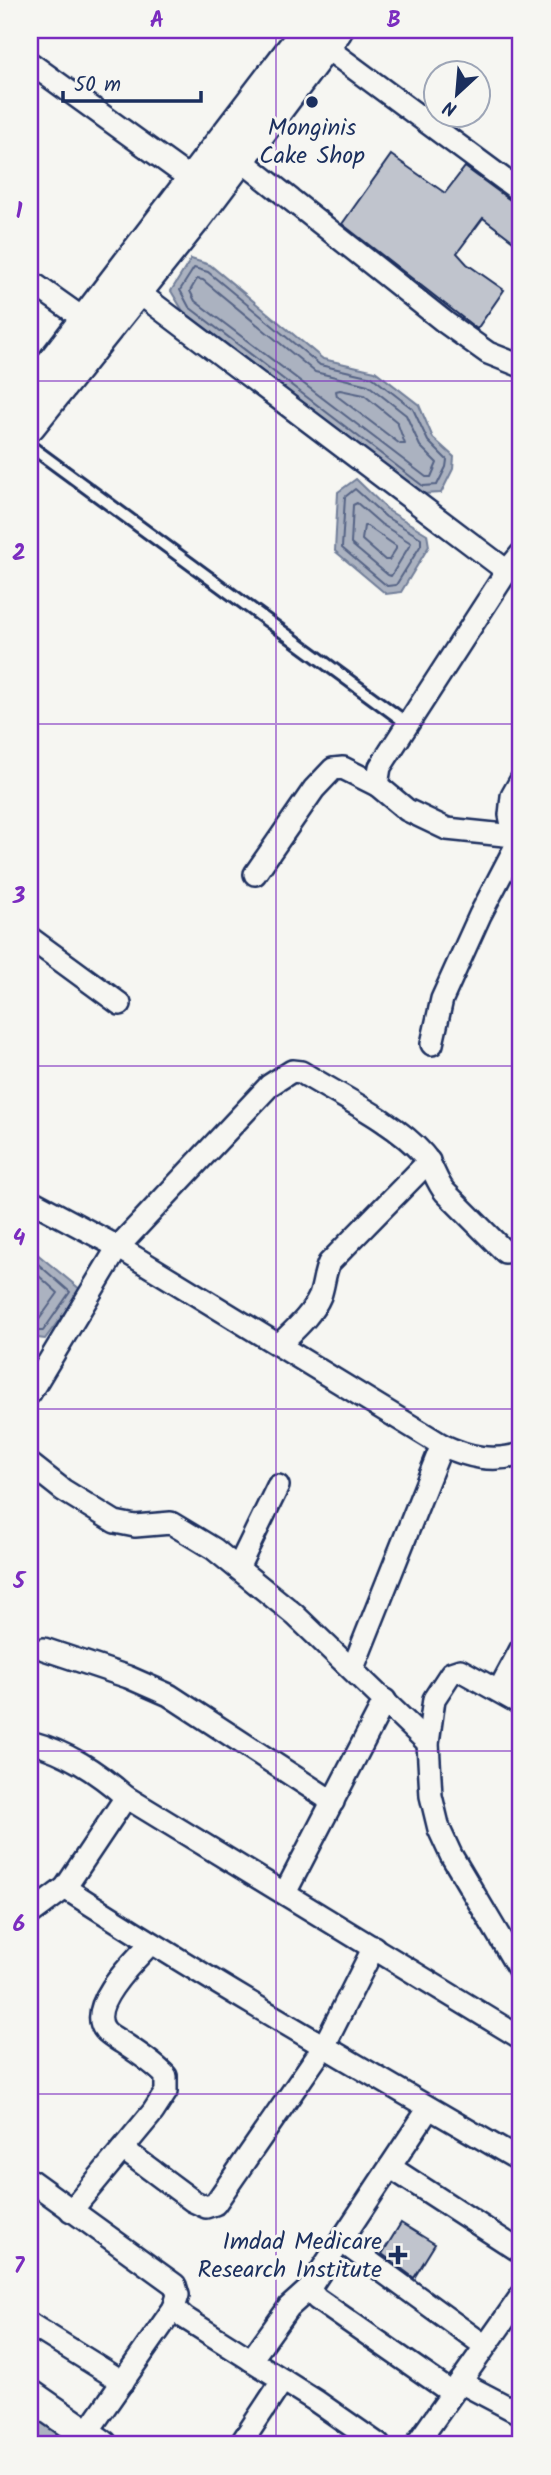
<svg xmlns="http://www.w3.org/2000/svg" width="551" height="2475" viewBox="0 0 551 2475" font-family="Kalam,sans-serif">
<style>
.water{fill:#abb2c0;stroke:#717e99;stroke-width:2}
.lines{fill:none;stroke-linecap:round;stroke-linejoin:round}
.shore{stroke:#556385;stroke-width:2}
.canal{stroke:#abb2c0;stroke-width:19}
.building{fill:#c0c4cd;stroke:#1b2f5e;stroke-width:2}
.lane-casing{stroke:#1b2f5e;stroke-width:16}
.street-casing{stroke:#1b2f5e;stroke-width:26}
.secondary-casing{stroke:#1b2f5e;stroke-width:35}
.lane{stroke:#f6f6f2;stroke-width:10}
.street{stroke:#f6f6f2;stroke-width:21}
.secondary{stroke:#f6f6f2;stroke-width:30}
.grid{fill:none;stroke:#7b2cbf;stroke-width:2;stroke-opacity:0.55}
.poi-dot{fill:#1b2f5e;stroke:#f6f6f2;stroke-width:2.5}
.labels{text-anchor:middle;stroke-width:6;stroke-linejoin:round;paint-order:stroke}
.poi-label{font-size:24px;fill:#1b2f5e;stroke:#f6f6f2}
.neatline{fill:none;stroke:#7b2cbf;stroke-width:2.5}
.grid-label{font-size:23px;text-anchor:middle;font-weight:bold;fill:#7b2cbf}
</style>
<rect width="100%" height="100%" fill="#f6f6f2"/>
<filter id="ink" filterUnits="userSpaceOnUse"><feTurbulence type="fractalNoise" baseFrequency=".0143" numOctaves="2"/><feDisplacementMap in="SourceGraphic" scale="14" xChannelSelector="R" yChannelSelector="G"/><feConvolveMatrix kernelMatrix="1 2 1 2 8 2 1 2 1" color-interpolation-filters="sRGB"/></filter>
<g filter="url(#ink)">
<g class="water">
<path d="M 191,259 L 210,265 L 323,359 L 375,371 L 419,405 L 433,438 L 454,457 L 453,469 L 441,493 L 422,494 L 183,311 L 171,291 Z"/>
<path d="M 356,479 L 389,511 L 427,534 L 429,546 L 401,592 L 386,594 L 335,551 L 338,492 Z"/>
<path d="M 30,1248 L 81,1290 L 45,1339 L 30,1337 Z"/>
</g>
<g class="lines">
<g class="shore">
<path d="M 194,268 L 208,272 L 320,365 L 372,377 L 413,409 L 428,441 L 447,460 L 446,467 L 437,485 L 423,486 L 189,307 L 180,290 Z"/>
<path d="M 197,279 L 203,280 L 315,372 L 368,385 L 406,415 L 420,446 L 437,463 L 431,477 L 426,477 L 195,301 L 190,291 Z"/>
<path d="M 340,390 L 364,395 L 397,422 L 405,444 L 400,444 L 337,396 L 336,391 Z"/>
<path d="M 355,489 L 386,517 L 421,538 L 421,545 L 396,585 L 387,586 L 342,548 L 345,497 Z"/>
<path d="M 357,503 L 381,524 L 411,543 L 391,576 L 388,575 L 351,544 L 353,505 Z"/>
<path d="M 364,526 L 367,526 L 396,546 L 396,549 L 389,560 L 385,560 L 362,540 Z"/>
<path d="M 30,1257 L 70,1292 L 43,1331 L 30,1331"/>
<path d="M 30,1268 L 58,1293 L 38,1321 L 30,1322"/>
</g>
<path class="canal" d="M 30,2421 L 65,2445"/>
</g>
<g class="building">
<path d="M 391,155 L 445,193 L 465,167 L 521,208 L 521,247 L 483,218 L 457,253 L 467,264 L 504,290 L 477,329 L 342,224 Z"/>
<path d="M 401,2223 L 435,2244 L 414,2278 L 382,2254 Z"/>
</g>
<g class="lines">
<g class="lane-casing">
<path id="lane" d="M 30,446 L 408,724"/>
</g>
<g class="street-casing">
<g id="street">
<path d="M 324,46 L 521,192"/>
<path d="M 30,63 L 192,180"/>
<path d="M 231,152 L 446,323 L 488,353 L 521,366"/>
<path d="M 30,281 L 85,320"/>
<path d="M 126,283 L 507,571"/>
<path d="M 514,836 L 447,829 L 407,810 L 377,785 L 380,767 L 507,571 L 521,554"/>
<path d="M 255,874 L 314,789 L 333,769 L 343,768 L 377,785"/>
<path d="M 30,938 L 120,1004"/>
<path d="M 432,1044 L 442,999 L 480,915 L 516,846 L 510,815 L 512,796 L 521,780"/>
<path d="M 30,1200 L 118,1247 L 442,1445 C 468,1457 493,1463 521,1454"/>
<path d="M 279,1345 C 293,1331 312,1315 320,1296 C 324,1285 324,1274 329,1263 L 429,1161"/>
<path d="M 30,1393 L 118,1247 L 270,1085 L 292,1071 L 301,1072 C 338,1095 395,1122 423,1154 C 433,1165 435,1180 445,1192 L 505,1252"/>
<path d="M 30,1464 L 63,1490 L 115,1522 L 135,1526 L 171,1523 L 214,1549 L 294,1614 L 428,1743"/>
<path d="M 238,1568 L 278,1486"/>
<path d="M 44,1649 L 128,1677 L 169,1695 L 333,1802"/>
<path d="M 353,1668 L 442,1445"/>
<path d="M 499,1690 L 521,1649"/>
<path d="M 521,1704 L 460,1670 L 451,1673 L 434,1699 L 428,1743 L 431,1796 L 439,1829 L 451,1855 L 521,1973"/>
<path d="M 30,1742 C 67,1752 96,1771 126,1797"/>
<path d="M 65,1888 C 214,1984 368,2072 521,2161"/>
<path d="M 285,1893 L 385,1700"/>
<path d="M 30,1914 L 65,1888 L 126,1797 L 521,2038"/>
<path d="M 429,2108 L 309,2289 L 317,2299 L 452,2393"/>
<path d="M 123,2149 L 193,2201 L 206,2207 L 215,2204 L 324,2046 L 374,1947"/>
<path d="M 390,2167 L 521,2252"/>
<path d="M 30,2180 L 175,2285 L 178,2295 L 174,2308 L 185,2318 L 316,2401 L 379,2445"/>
<path d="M 71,2211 L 153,2112 L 166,2092 L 166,2076 C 154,2063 138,2053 123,2043 C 117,2039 109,2035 105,2030 C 86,2006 136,1959 151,1943"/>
<path d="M 341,2241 L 485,2346"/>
<path d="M 30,2324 L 123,2382"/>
<path d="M 251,2360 L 289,2307 L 309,2289"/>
<path d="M 460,2382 L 521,2414"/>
<path d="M 86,2434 L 174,2308"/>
<path d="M 240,2445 L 283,2380"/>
<path d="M 416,2445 L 521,2296"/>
</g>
</g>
<g class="secondary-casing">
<g id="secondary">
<path d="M 30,392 L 307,30"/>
<path d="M 30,425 L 195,219 L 337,30"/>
<path d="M 30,2395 L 102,2445"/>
</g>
</g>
<use href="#lane" class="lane"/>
<use href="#street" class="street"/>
<use href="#secondary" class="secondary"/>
</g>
</g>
<path class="grid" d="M 276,30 L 276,2445M 30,381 L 521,381M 30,724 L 521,724M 30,1066 L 521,1066M 30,1409 L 521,1409M 30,1751 L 521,1751M 30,2094 L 521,2094"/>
<g class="poi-dot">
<circle cx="312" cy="102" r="7"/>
<path d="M394.5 2244.5h7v7h7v7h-7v7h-7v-7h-7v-7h7z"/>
</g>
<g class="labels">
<g class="poi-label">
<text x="312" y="135">Monginis<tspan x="312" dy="28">Cake Shop</tspan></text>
<text x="382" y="2249" text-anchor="end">Imdad Medicare<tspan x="382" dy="28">Research Institute</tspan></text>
</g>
</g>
<rect width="551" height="2475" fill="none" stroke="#f6f6f2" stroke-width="77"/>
<g transform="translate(457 94) rotate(206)"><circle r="33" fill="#f6f6f2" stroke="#9ea6b7" stroke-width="2"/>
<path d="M0-5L12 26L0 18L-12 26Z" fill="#1b2f5e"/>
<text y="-10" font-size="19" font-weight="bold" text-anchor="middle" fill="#1b2f5e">N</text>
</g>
<path d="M63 91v10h138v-10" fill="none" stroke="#1b2f5e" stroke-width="3.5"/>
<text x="74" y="91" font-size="21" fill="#1b2f5e" stroke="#f6f6f2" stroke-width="5" paint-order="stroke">50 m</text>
<rect x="38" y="38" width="474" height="2398" class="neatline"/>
<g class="grid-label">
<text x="157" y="27">A</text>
<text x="394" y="27">B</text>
<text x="19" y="218">1</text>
<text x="19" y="560">2</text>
<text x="19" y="903">3</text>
<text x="19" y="1245">4</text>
<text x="19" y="1588">5</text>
<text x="19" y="1931">6</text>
<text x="19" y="2273">7</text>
</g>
</svg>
